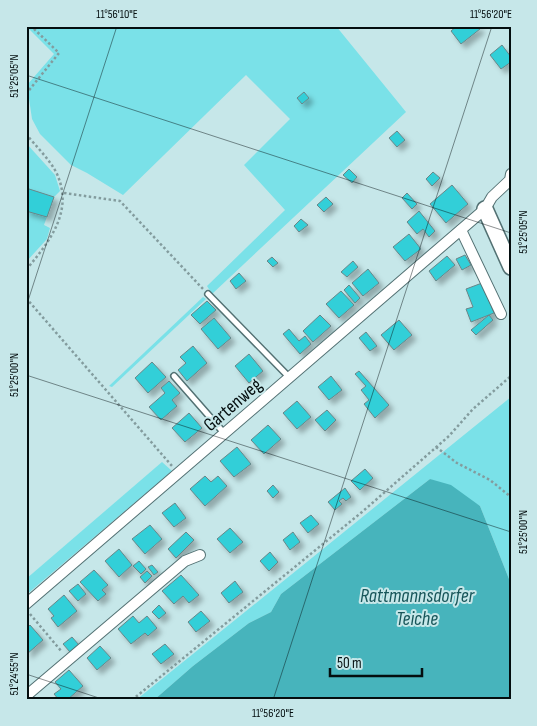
<svg xmlns="http://www.w3.org/2000/svg" width="537" height="726" viewBox="0 0 537 726" font-family="'Sofia Sans Condensed',sans-serif">
<style>
.green{fill:#7ae1e8}
.water{fill:#47b4bc}
.building{fill:#32cfd8;stroke:#688688;filter:url(#shadow)}
.lines{fill:none;stroke-linecap:round;stroke-linejoin:round}
.service-casing{stroke:#537173;stroke-width:8}
.minor-casing{stroke:#537173;stroke-width:12}
.secondary-casing{stroke:#537173;stroke-width:18}
.path{stroke:#839c9e;stroke-width:2.5;stroke-dasharray:2.5 2.5;stroke-linecap:butt}
.service{stroke:#fff;stroke-width:5}
.minor{stroke:#fff;stroke-width:10}
.secondary{stroke:#fff;stroke-width:15}
.ticks{fill:none;stroke:#040e0f;stroke-width:1;stroke-opacity:0.45}
.labels{text-anchor:middle;stroke-width:4;stroke-linejoin:round;paint-order:stroke}
.street-label{font-size:19px;fill:#040e0f;stroke:#c6e7e9}
.water-label{font-size:20px;font-style:italic;fill:#175559;stroke:#c6e7e9}
.neatline{fill:none;stroke:#040e0f;stroke-width:2}
.ticks-label{font-size:12px;text-anchor:middle;fill:#040e0f}
</style>
<defs>
<filter id="shadow"><feDropShadow dx="4.5" dy="4.5" stdDeviation="2.5" flood-color="#0004"/></filter>
</defs>
<rect width="100%" height="100%" fill="#c6e7e9"/>
<g class="green">
<path d="M 26,26 L 336,26 L 406,112 L 212,294 L 207,286 L 285,210 L 244,165 L 290,119 L 246,75 L 123,195 L 87,173 L 71,165 L 40,134 L 32,119 L 27,85 L 54,54 Z"/>
<path d="M 26,143 L 55,175 L 60,191 L 54,197 L 44,225 L 50,228 L 47,239 L 26,262 Z"/>
<path d="M 203,297 L 206,299 L 112,387 L 109,386 Z"/>
<path d="M 511,397 L 511,584 L 480,506 L 430,479 L 281,594 L 271,612 L 249,623 L 193,666 L 154,700 L 136,700 Z"/>
<path d="M 162,462 L 172,471 L 26,595 L 26,579 Z"/>
</g>
<path class="water" d="M 430,479 L 451,485 L 480,506 L 511,584 L 511,700 L 154,700 L 193,666 L 249,623 L 271,612 L 281,594 Z"/>
<g class="building">
<path d="M 457,26 L 478,26 L 480,29 L 461,44 L 451,31 Z"/>
<path d="M 502,45 L 511,57 L 511,62 L 501,69 L 490,55 Z"/>
<path d="M 304,92 L 309,98 L 302,104 L 297,98 Z"/>
<path d="M 397,131 L 405,140 L 397,147 L 389,138 Z"/>
<path d="M 349,169 L 357,177 L 352,183 L 343,175 Z"/>
<path d="M 433,172 L 440,178 L 432,186 L 426,179 Z"/>
<path d="M 452,185 L 468,204 L 446,223 L 430,204 Z"/>
<path d="M 26,188 L 54,197 L 47,217 L 26,211 Z"/>
<path d="M 407,193 L 417,204 L 412,209 L 402,198 Z"/>
<path d="M 326,197 L 333,204 L 324,212 L 317,205 Z"/>
<path d="M 419,211 L 435,231 L 429,237 L 423,229 L 417,234 L 407,222 Z"/>
<path d="M 301,219 L 308,225 L 299,232 L 294,226 Z"/>
<path d="M 409,234 L 421,249 L 405,261 L 393,247 Z"/>
<path d="M 465,255 L 471,265 L 462,270 L 456,259 Z"/>
<path d="M 447,256 L 455,265 L 436,281 L 429,271 Z"/>
<path d="M 272,257 L 278,263 L 273,267 L 267,261 Z"/>
<path d="M 353,261 L 358,267 L 347,277 L 341,272 Z"/>
<path d="M 368,269 L 379,283 L 363,296 L 352,283 Z"/>
<path d="M 239,273 L 246,281 L 236,289 L 230,281 Z"/>
<path d="M 482,283 L 494,313 L 471,322 L 466,309 L 473,307 L 466,289 Z"/>
<path d="M 349,285 L 360,298 L 355,303 L 344,290 Z"/>
<path d="M 341,291 L 354,305 L 339,318 L 326,304 Z"/>
<path d="M 207,301 L 216,310 L 200,324 L 191,315 Z"/>
<path d="M 320,315 L 331,326 L 313,342 L 303,331 Z"/>
<path d="M 489,315 L 493,320 L 476,335 L 471,330 Z"/>
<path d="M 214,318 L 231,338 L 218,349 L 201,329 Z"/>
<path d="M 399,320 L 412,335 L 394,350 L 381,335 Z"/>
<path d="M 289,329 L 299,341 L 305,336 L 311,344 L 300,354 L 283,334 Z"/>
<path d="M 366,332 L 377,346 L 370,351 L 359,338 Z"/>
<path d="M 193,346 L 207,363 L 187,381 L 178,370 L 186,363 L 180,357 Z"/>
<path d="M 249,354 L 263,371 L 249,383 L 235,366 Z"/>
<path d="M 152,362 L 166,377 L 148,393 L 135,378 Z"/>
<path d="M 359,371 L 389,405 L 375,418 L 364,404 L 369,400 L 361,390 L 366,386 L 355,374 Z"/>
<path d="M 331,376 L 342,390 L 329,400 L 318,387 Z"/>
<path d="M 169,381 L 180,393 L 172,400 L 177,406 L 161,420 L 149,407 L 165,393 L 161,388 Z"/>
<path d="M 297,401 L 311,417 L 297,429 L 283,413 Z"/>
<path d="M 327,410 L 336,420 L 325,431 L 315,420 Z"/>
<path d="M 189,413 L 202,428 L 185,442 L 172,428 Z"/>
<path d="M 268,425 L 281,439 L 264,454 L 251,440 Z"/>
<path d="M 237,447 L 251,464 L 234,477 L 220,461 Z"/>
<path d="M 365,469 L 373,478 L 360,490 L 351,481 Z"/>
<path d="M 205,476 L 211,482 L 218,476 L 227,486 L 205,506 L 190,489 Z"/>
<path d="M 273,485 L 279,492 L 273,498 L 267,491 Z"/>
<path d="M 345,488 L 351,497 L 346,501 L 343,498 L 339,501 L 342,504 L 335,510 L 328,502 Z"/>
<path d="M 175,503 L 186,518 L 174,527 L 162,513 Z"/>
<path d="M 311,515 L 319,524 L 308,533 L 300,523 Z"/>
<path d="M 150,525 L 162,539 L 145,554 L 132,539 Z"/>
<path d="M 230,528 L 243,542 L 230,553 L 217,539 Z"/>
<path d="M 186,532 L 194,540 L 176,558 L 168,549 Z"/>
<path d="M 293,532 L 300,542 L 290,550 L 283,540 Z"/>
<path d="M 119,549 L 132,565 L 119,577 L 105,561 Z"/>
<path d="M 270,552 L 278,562 L 269,571 L 260,561 Z"/>
<path d="M 139,561 L 146,569 L 141,574 L 133,566 Z"/>
<path d="M 152,565 L 158,572 L 154,575 L 148,567 Z"/>
<path d="M 94,570 L 108,585 L 102,590 L 106,594 L 98,601 L 80,582 Z"/>
<path d="M 147,571 L 152,576 L 145,583 L 140,577 Z"/>
<path d="M 181,575 L 199,595 L 189,603 L 183,596 L 174,604 L 162,591 Z"/>
<path d="M 235,581 L 243,592 L 229,603 L 221,593 Z"/>
<path d="M 78,584 L 86,594 L 78,601 L 69,591 Z"/>
<path d="M 64,595 L 77,611 L 58,627 L 51,618 L 54,616 L 48,609 Z"/>
<path d="M 159,605 L 166,613 L 159,619 L 152,612 Z"/>
<path d="M 201,611 L 210,621 L 196,632 L 188,622 Z"/>
<path d="M 133,616 L 139,623 L 147,616 L 157,628 L 148,636 L 145,633 L 131,644 L 118,629 Z"/>
<path d="M 30,625 L 43,640 L 27,654 L 26,629 Z"/>
<path d="M 72,637 L 79,645 L 70,652 L 63,644 Z"/>
<path d="M 165,644 L 174,654 L 161,664 L 152,654 Z"/>
<path d="M 100,646 L 111,658 L 97,670 L 87,658 Z"/>
<path d="M 69,670 L 83,686 L 67,700 L 59,700 L 54,694 L 61,689 L 55,682 Z"/>
</g>
<g class="lines">
<g class="service-casing">
<g id="service">
<path d="M 208,294 L 289,377"/>
<path d="M 174,376 L 224,433"/>
</g>
</g>
<g class="minor-casing">
<g id="minor">
<path d="M 461,230 L 501,314"/>
<path d="M 26,604 L 485,209 L 492,197 L 510,180 L 511,174"/>
<path d="M 26,696 L 185,561 L 200,555"/>
</g>
</g>
<g class="secondary-casing">
<path id="secondary" d="M 485,209 L 511,267"/>
</g>
<g class="path">
<path d="M 26,94 L 59,53 L 31,26"/>
<path d="M 26,134 C 35,145 51,161 57,174 C 74,212 49,242 26,270"/>
<path d="M 64,193 L 120,201 L 203,289"/>
<path d="M 26,298 L 172,466"/>
<path d="M 436,447 L 457,463 L 490,480 L 511,497"/>
<path d="M 30,614 L 62,652"/>
<path d="M 132,700 L 362,512 L 449,436 L 473,409 L 511,376"/>
</g>
<use href="#service" class="service"/>
<use href="#minor" class="minor"/>
<use href="#secondary" class="secondary"/>
</g>
<path class="ticks" d="M 26,75 L 511,233M 26,307 L 117,26M 26,375 L 511,532M 26,674 L 105,700M 273,700 L 492,26"/>
<g class="labels">
<g class="street-label">
<text transform="translate(232 404) rotate(-41)" y="7">Gartenweg</text>
</g>
<g class="water-label">
<text x="417" y="602">Rattmannsdorfer<tspan x="417" dy="23">Teiche</tspan></text>
</g>
</g>
<rect width="537" height="726" fill="none" stroke="#c6e7e9" stroke-width="55"/>
<path d="M330 668v8h92v-8" fill="none" stroke="#040e0f" stroke-width="2.5"/>
<text x="337" y="668" font-size="15" fill="#040e0f" stroke="#c6e7e9" stroke-width="4" paint-order="stroke">50 m</text>
<rect x="28" y="28" width="482" height="670" class="neatline"/>
<g class="ticks-label">
<text x="117" y="18">11°56'10"E</text>
<text x="491" y="18">11°56'20"E</text>
<text transform="translate(14 76) rotate(-90)" y="4">51°25'05"N</text>
<text transform="translate(523 232) rotate(-90)" y="4">51°25'05"N</text>
<text transform="translate(14 375) rotate(-90)" y="4">51°25'00"N</text>
<text transform="translate(523 532) rotate(-90)" y="4">51°25'00"N</text>
<text transform="translate(14 674) rotate(-90)" y="4">51°24'55"N</text>
<text x="273" y="717">11°56'20"E</text>
</g>
</svg>
